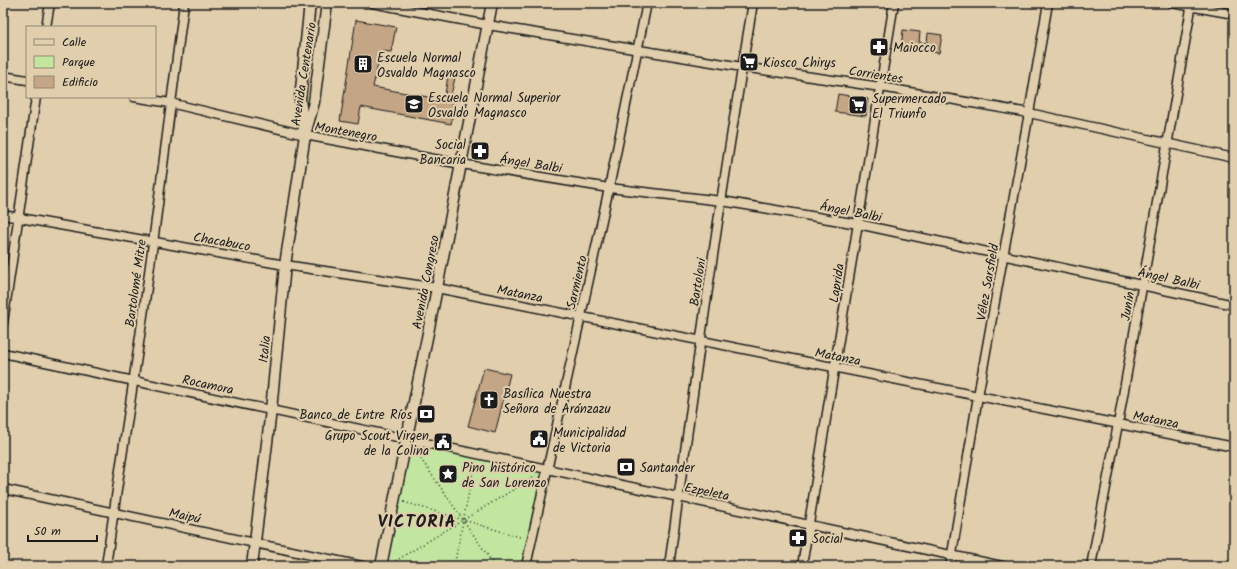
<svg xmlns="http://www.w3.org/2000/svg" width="1237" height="569" viewBox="0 0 1237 569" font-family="Kalam,sans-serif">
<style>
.green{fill:#c2e6a0;stroke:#6f815e}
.building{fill:#c4a585;stroke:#1c1c1c}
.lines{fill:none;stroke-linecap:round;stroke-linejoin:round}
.minor-casing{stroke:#1c1c1c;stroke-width:11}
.tertiary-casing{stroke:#1c1c1c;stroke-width:13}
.path{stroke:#1c1c1c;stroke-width:1.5;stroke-dasharray:1 3;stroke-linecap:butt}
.minor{stroke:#e1ceac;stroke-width:8}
.tertiary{stroke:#e1ceac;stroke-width:10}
.labels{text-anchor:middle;stroke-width:4;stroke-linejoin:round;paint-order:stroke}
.poi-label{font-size:13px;fill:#1c1c1c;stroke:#e1ceac;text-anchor:start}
.street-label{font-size:13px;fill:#1c1c1c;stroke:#e1ceac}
.district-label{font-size:17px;font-weight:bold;letter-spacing:1px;fill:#1c1c1c;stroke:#e1ceac}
</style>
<rect width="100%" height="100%" fill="#e1ceac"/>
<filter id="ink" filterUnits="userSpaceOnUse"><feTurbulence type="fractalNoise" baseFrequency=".025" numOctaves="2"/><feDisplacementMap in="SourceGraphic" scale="8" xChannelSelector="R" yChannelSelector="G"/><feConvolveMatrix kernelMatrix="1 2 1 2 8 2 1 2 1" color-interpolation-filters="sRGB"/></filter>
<g filter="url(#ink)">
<path class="green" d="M 407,439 L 548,469 L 526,566 L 381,566 Z"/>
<g class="building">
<path d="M 356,20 L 396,27 L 391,52 L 381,51 L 373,87 L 444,100 L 448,76 L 455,78 L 449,103 L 455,104 L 451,124 L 361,107 L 358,124 L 340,121 Z"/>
<path d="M 903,30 L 920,32 L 919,42 L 927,43 L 928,33 L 942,35 L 939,53 L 924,51 L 925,47 L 918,46 L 917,49 L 901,47 Z"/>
<path d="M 838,94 L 868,99 L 866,116 L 835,112 Z"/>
<path d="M 484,368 L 510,374 L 495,433 L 468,426 Z"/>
</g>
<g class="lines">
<g class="minor-casing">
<g id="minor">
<path d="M 372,3 L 488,25 L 742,67 L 881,87 L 1029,113 L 1234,158"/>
<path d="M 1172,3 L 1234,14"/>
<path d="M 46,27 L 50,3"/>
<path d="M 3,76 L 27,80"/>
<path d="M 134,97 L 170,103 L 305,135 L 461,164 L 609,188 L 722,201 L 858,224 L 1234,305"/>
<path d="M 3,215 L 285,265 L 437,288 L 1234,447"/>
<path d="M 3,323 L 36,97"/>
<path d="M 3,353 L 1002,566"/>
<path d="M 3,489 L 362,566"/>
<path d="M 106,566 C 121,458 139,351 153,243 C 164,163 173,83 184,3"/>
<path d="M 526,566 L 609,188 L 647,3"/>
<path d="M 669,566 C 695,378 721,190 753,3"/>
<path d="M 802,566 L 894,3"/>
<path d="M 950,566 L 978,396 L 1029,113 L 1048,3"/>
<path d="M 1091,566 L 1118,424 L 1192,3"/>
</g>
</g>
<g class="tertiary-casing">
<g id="tertiary">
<path d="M 304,130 L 300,99 L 310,3"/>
<path d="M 252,566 L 271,410 L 285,265 L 305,135 L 314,102 L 327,3"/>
<path d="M 381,566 L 437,288 L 492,3"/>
</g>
</g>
<g class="path">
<path d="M 414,449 L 495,566"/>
<path d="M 404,502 L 523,538"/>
<path d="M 392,563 L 536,476"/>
<path d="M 454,566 L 475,462"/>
</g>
<use href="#minor" class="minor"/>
<use href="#tertiary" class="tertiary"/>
</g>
</g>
<defs>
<g id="pharmacy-square" transform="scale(1)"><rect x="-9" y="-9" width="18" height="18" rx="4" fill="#1c1c1c" stroke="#e1ceac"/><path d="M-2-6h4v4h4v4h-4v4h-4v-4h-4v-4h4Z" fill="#fff"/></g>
<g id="supermarket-square" transform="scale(1)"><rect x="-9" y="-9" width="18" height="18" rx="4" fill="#1c1c1c" stroke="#e1ceac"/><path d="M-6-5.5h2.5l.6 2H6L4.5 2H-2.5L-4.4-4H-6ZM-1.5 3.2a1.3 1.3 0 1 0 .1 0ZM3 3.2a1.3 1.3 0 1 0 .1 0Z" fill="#fff"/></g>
<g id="building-square" transform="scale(1)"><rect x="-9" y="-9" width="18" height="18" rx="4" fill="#1c1c1c" stroke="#e1ceac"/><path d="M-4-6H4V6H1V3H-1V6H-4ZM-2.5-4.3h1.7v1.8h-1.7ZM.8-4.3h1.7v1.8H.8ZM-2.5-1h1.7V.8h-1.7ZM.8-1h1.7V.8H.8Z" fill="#fff"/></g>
<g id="school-square" transform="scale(1)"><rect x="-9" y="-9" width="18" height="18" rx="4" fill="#1c1c1c" stroke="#e1ceac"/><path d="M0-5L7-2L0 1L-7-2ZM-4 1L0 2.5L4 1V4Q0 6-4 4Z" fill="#fff"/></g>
<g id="church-square" transform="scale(1)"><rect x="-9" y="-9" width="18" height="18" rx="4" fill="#1c1c1c" stroke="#e1ceac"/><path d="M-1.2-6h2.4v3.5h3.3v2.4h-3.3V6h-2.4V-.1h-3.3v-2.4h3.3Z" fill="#fff"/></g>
<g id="bank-square" transform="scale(1)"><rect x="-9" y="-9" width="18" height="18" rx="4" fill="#1c1c1c" stroke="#e1ceac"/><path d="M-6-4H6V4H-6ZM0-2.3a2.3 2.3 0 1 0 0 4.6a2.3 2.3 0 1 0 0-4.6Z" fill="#fff"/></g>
<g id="civic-square" transform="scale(1)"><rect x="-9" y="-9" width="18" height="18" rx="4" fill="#1c1c1c" stroke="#e1ceac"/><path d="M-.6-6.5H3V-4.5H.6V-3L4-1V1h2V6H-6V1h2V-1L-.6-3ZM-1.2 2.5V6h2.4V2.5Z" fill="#fff"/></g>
<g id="sight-square" transform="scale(1)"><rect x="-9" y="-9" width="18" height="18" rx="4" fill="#1c1c1c" stroke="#e1ceac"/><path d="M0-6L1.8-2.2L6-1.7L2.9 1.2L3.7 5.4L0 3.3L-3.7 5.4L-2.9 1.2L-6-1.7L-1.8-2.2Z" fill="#fff"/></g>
</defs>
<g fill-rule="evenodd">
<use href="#pharmacy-square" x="879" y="47"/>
<use href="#supermarket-square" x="749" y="62"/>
<use href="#building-square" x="363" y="64"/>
<use href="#school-square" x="414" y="104"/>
<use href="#supermarket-square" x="858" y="105"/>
<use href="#pharmacy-square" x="480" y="151"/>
<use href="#church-square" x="489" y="400"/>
<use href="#bank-square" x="426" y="414"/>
<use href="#civic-square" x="539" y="439"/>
<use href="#civic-square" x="443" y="442"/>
<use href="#bank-square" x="626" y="467"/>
<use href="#sight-square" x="448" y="474"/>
<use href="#pharmacy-square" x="798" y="538"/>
</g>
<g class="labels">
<g class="poi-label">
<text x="893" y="52">Maiocco</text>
<text x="377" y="62">Escuela Normal<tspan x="377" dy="15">Osvaldo Magnasco</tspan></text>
<text x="763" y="67">Kiosco Chirys</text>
<text x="428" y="102">Escuela Normal Superior<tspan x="428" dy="15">Osvaldo Magnasco</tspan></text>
<text x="872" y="103">Supermercado<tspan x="872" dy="15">El Triunfo</tspan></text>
<text x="466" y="149" text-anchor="end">Social<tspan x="466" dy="15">Bancaria</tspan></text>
<text x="503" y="398">Basílica Nuestra<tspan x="503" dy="15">Señora de Aránzazu</tspan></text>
<text x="412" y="419" text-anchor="end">Banco de Entre Ríos</text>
<text x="553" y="437">Municipalidad<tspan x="553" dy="15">de Victoria</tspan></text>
<text x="429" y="440" text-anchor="end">Grupo Scout Virgen<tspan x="429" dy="15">de la Colina</tspan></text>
<text x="462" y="472">Pino histórico<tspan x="462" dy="15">de San Lorenzo</tspan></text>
<text x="640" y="472">Santander</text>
<text x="812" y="543">Social</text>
</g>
<g class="street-label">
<text transform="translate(303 74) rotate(-81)" y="5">Avenida Centenario</text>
<text transform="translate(876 74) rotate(9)" y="5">Corrientes</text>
<text transform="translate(346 131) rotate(10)" y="5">Montenegro</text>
<text transform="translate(531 163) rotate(9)" y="5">Ángel Balbi</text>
<text transform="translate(851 211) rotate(11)" y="5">Ángel Balbi</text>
<text transform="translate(222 241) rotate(10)" y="5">Chacabuco</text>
<text transform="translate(1169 278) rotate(12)" y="5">Ángel Balbi</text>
<text transform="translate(425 282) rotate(-79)" y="5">Avenida Congreso</text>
<text transform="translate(576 282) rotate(-77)" y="5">Sarmiento</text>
<text transform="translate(697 282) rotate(-81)" y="5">Bartoloni</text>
<text transform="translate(987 282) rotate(-80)" y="5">Vélez Sarsfield</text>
<text transform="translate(135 283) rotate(-82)" y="5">Bartolomé Mitre</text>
<text transform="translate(836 283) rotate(-81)" y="5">Laprida</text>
<text transform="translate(520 293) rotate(11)" y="5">Matanza</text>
<text transform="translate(1127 306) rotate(-80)" y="5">Junín</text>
<text transform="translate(264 349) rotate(-84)" y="5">Italia</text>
<text transform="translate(838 356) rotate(11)" y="5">Matanza</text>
<text transform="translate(208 384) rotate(12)" y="5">Rocamora</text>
<text transform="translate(1156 419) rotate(11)" y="5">Matanza</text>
<text transform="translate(707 491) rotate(12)" y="5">Ezpeleta</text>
<text transform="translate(185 515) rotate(12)" y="5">Maipú</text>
</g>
<g class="district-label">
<text x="417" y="527">VICTORIA</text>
</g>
</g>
<rect width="1237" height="569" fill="none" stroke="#e1ceac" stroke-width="16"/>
<rect x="8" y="8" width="1221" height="553" fill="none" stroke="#1c1c1c" stroke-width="1.5" filter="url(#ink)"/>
<rect x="26" y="26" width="130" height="72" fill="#e1ceac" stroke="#928772"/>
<rect x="34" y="39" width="20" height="6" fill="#e1ceac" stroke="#928772"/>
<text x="62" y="46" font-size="12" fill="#1c1c1c">Calle</text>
<rect x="34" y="56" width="20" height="12" fill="#c2e6a0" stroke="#928772"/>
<text x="62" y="66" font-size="12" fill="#1c1c1c">Parque</text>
<rect x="34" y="76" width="20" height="12" fill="#c4a585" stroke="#928772"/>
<text x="62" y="86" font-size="12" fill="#1c1c1c">Edificio</text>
<path d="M28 535v6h69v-6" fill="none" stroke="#1c1c1c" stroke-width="2"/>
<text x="34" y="535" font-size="12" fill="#1c1c1c" stroke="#e1ceac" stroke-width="3" paint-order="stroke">50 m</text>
</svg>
